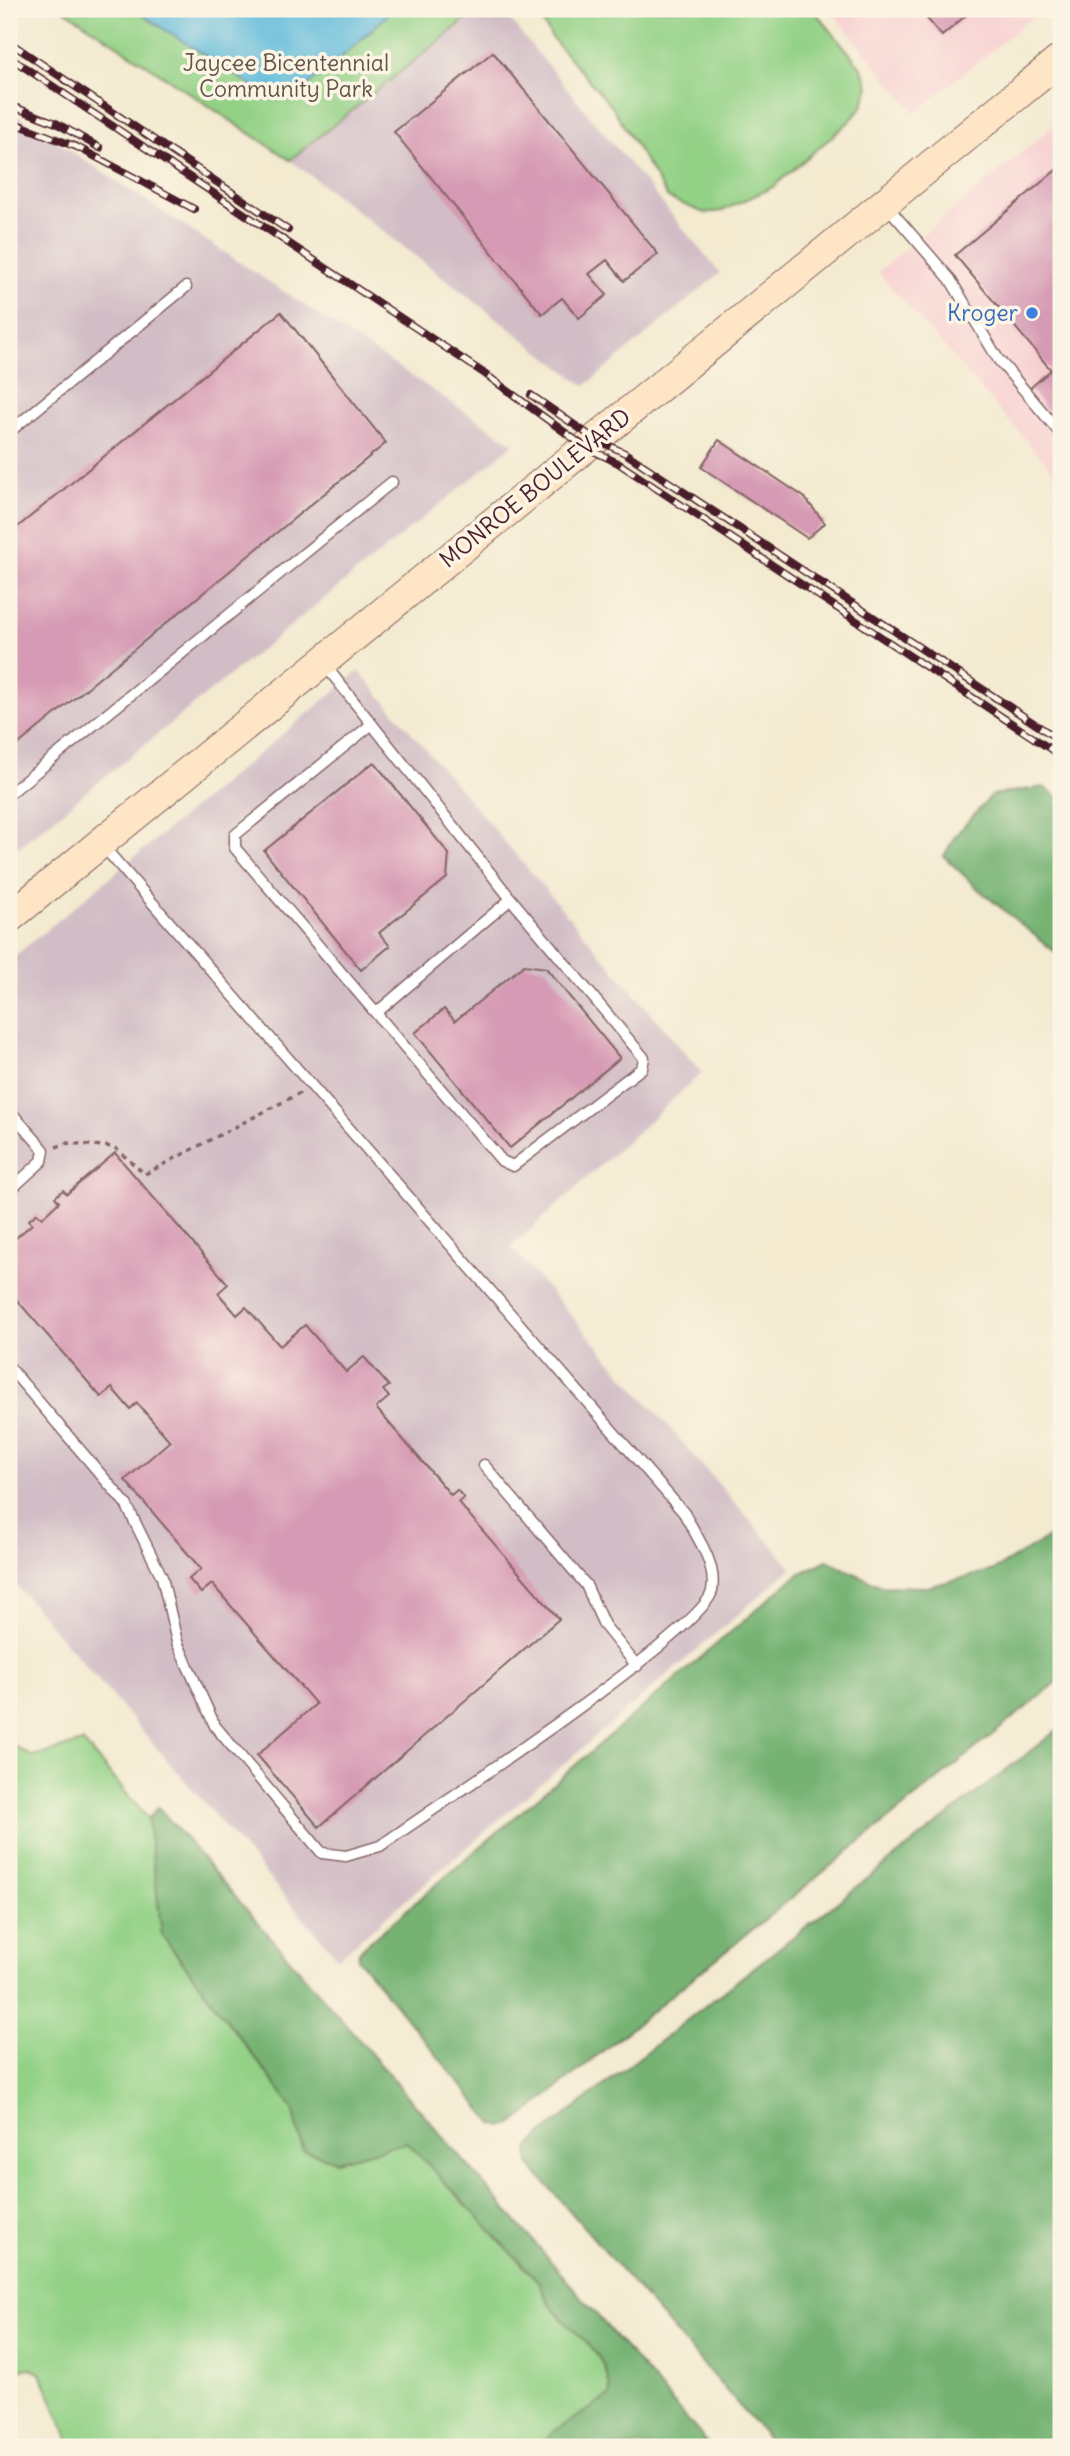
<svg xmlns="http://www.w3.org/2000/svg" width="1070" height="2456" viewBox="0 0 1070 2456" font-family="Delius,sans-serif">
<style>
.built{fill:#f7cfd1}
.industrial{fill:#d2bdc6}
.green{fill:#93d186;stroke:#6e7858;stroke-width:2}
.forest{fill:#76b373;stroke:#60694f;stroke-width:2}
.water{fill:#5dbadb;stroke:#546c83;stroke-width:2}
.building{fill:#d69ab4}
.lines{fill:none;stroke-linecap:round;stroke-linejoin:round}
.lane-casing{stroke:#856665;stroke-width:13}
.secondary-casing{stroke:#856665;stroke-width:32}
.path{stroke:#856665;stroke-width:3.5;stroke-dasharray:5 5;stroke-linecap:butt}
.lane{stroke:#fff;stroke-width:10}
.secondary{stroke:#fde5c5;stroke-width:30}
.rail-casing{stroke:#4a1f2b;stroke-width:8}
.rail{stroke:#fcf5e5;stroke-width:5;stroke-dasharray:16;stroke-linecap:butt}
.shop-dot{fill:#3f7fe0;stroke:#fcf5e5;stroke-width:2.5}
.labels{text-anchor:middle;stroke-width:7;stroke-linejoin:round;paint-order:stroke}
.park-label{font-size:23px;fill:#605446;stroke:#fcf5e5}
.shop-label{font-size:23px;fill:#366cbe;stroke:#fcf5e5;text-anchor:end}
.street-label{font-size:23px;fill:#4a1f2b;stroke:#fcf5e5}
</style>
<rect width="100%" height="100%" fill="#fcf5e5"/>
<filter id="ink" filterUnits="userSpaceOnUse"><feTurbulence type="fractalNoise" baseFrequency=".0143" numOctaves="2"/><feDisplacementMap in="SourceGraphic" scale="14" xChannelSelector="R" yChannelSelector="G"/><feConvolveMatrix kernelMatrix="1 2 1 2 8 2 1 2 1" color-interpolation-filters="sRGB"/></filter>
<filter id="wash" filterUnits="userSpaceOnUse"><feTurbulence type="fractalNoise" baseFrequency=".00686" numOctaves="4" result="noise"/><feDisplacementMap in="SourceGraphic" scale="28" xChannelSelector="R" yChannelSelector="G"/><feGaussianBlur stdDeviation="1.57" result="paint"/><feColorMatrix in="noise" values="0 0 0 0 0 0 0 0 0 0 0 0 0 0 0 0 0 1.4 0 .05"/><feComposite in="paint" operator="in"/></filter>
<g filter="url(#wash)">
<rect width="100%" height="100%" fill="#f3ead0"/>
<g class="built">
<path d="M 830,9 L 1042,9 L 915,113 Z"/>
<path d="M 1061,120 L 1061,480 L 878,272 Z"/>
</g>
<g class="industrial">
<path d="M 479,9 L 501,9 L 720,273 L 585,386 L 290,160 Z"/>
<path d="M 9,110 L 514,444 L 9,855 Z"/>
<path d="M 359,671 L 702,1073 L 511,1247 L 792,1568 L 338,1958 L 9,1577 L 9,961 Z"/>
</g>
<g class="green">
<path d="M 63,9 L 479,9 L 290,160 Z"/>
<path d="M 535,9 L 813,9 L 861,67 L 869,86 L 862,107 L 850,121 L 773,187 L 722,211 L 704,213 L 668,198 L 613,108 L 552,38 Z"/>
<path d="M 83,1742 L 148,1819 L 162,1935 L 293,2108 L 303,2150 L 336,2161 L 407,2142 L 539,2282 C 543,2291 548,2304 555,2311 C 580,2338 611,2356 610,2396 L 553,2432 L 541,2447 L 72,2447 L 41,2374 L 30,2368 L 9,2371 L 9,1743 L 33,1757 Z"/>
</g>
<g class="forest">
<path d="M 1044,787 L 1061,800 L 1061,957 L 977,888 L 944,856 L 955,836 L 992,795 Z"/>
<path d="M 1061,1530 L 1061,1679 L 514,2123 L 502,2127 L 493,2124 L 358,1959 L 359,1951 L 797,1575 L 827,1560 L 881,1586 L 927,1587 L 994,1570 Z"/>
<path d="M 1061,1727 L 1061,2447 L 775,2447 L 529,2164 L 528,2149 L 543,2133 Z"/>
<path d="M 158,1807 L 711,2447 L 541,2447 L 553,2432 L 610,2396 C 611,2356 579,2338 555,2311 C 548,2303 543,2292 539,2282 L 407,2142 L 336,2161 L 303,2150 L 293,2108 L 162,1935 L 148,1819 Z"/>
</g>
<path class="water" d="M 133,9 L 389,9 L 386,17 C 358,40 308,96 274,100 Z"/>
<g id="blocks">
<g class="building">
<path d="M 919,9 L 959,9 L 965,16 L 942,36 Z"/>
<path d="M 493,52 L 658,254 L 624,281 L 607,260 L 589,274 L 607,295 L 579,318 L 562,298 L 542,314 L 394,132 Z"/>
<path d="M 1061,166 L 1061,428 L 1029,389 L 1051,370 L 955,255 Z"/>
<path d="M 281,312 L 386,443 L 9,752 L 9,534 Z"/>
<path d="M 719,440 L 804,497 L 825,523 L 807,538 L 701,467 Z"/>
<path d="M 374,762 L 449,854 L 447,878 L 379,933 L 390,946 L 361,970 L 264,851 Z"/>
<path d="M 524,965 L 546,968 L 620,1058 L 510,1148 L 415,1033 L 444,1009 L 455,1021 Z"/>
<path d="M 115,1153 L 228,1284 L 218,1293 L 237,1315 L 246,1307 L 280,1346 L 305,1325 L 346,1372 L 364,1357 L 389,1386 L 383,1390 L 389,1397 L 376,1408 L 451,1495 L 457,1490 L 464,1498 L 458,1502 L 559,1619 L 319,1827 L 257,1755 L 316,1704 L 212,1584 L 201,1593 L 189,1579 L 201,1569 L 125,1480 L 170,1441 L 137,1403 L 130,1409 L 112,1388 L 101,1397 L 9,1291 L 9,1244 L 32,1224 L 29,1220 L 37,1213 L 42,1218 L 59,1202 L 55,1197 L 63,1190 L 67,1194 Z"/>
</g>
</g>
</g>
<g filter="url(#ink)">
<use href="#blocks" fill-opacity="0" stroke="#856665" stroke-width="2"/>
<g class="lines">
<g class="lane-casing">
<g id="lane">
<path d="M 886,205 L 950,279 L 998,359 L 1061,434"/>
<path d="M 9,432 L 186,287"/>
<path d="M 324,664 L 511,899 L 644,1058 L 642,1068 L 513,1166 L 502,1161 L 235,848 L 235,835 L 372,724"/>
<path d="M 9,794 L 392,482"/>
<path d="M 376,1013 L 511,899"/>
<path d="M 9,1110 L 44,1150 L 42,1161 L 9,1191"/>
<path d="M 9,1367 L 126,1504 L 162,1577 L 177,1642 L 215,1726 L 322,1853 L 346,1856 L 380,1846 C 428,1812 704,1631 712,1591 C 717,1563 696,1536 684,1513 L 102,845"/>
<path d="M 484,1465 L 586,1585 L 604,1625 L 637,1666"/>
</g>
</g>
<g class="secondary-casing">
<path id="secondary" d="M 9,918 L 1061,59"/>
</g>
<path class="path" d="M 56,1147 L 68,1143 L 114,1147 L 145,1174 L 302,1092"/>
<use href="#lane" class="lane"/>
<use href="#secondary" class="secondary"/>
<g class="rail-casing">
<g id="rail">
<path d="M 9,42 L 288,230"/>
<path d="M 9,57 L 485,374 L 585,447 L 618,463 L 1061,756"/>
<path d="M 9,105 L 56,123 L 100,148"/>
<path d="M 9,121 L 77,147 L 194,209"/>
<path d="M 531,395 L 595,439 L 625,453 L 1061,741"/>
</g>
</g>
<use href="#rail" class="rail"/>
</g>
</g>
<circle class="shop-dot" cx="1032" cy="313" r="7"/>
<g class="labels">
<g class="park-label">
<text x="286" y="71">Jaycee Bicentennial<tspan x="286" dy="26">Community Park</tspan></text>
</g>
<g class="shop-label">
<text x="1018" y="321">Kroger</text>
</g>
<g class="street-label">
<text transform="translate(535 488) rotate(-39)" y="8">MONROE BOULEVARD</text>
</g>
</g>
<rect width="1070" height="2456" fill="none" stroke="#fcf5e5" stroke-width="35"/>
</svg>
